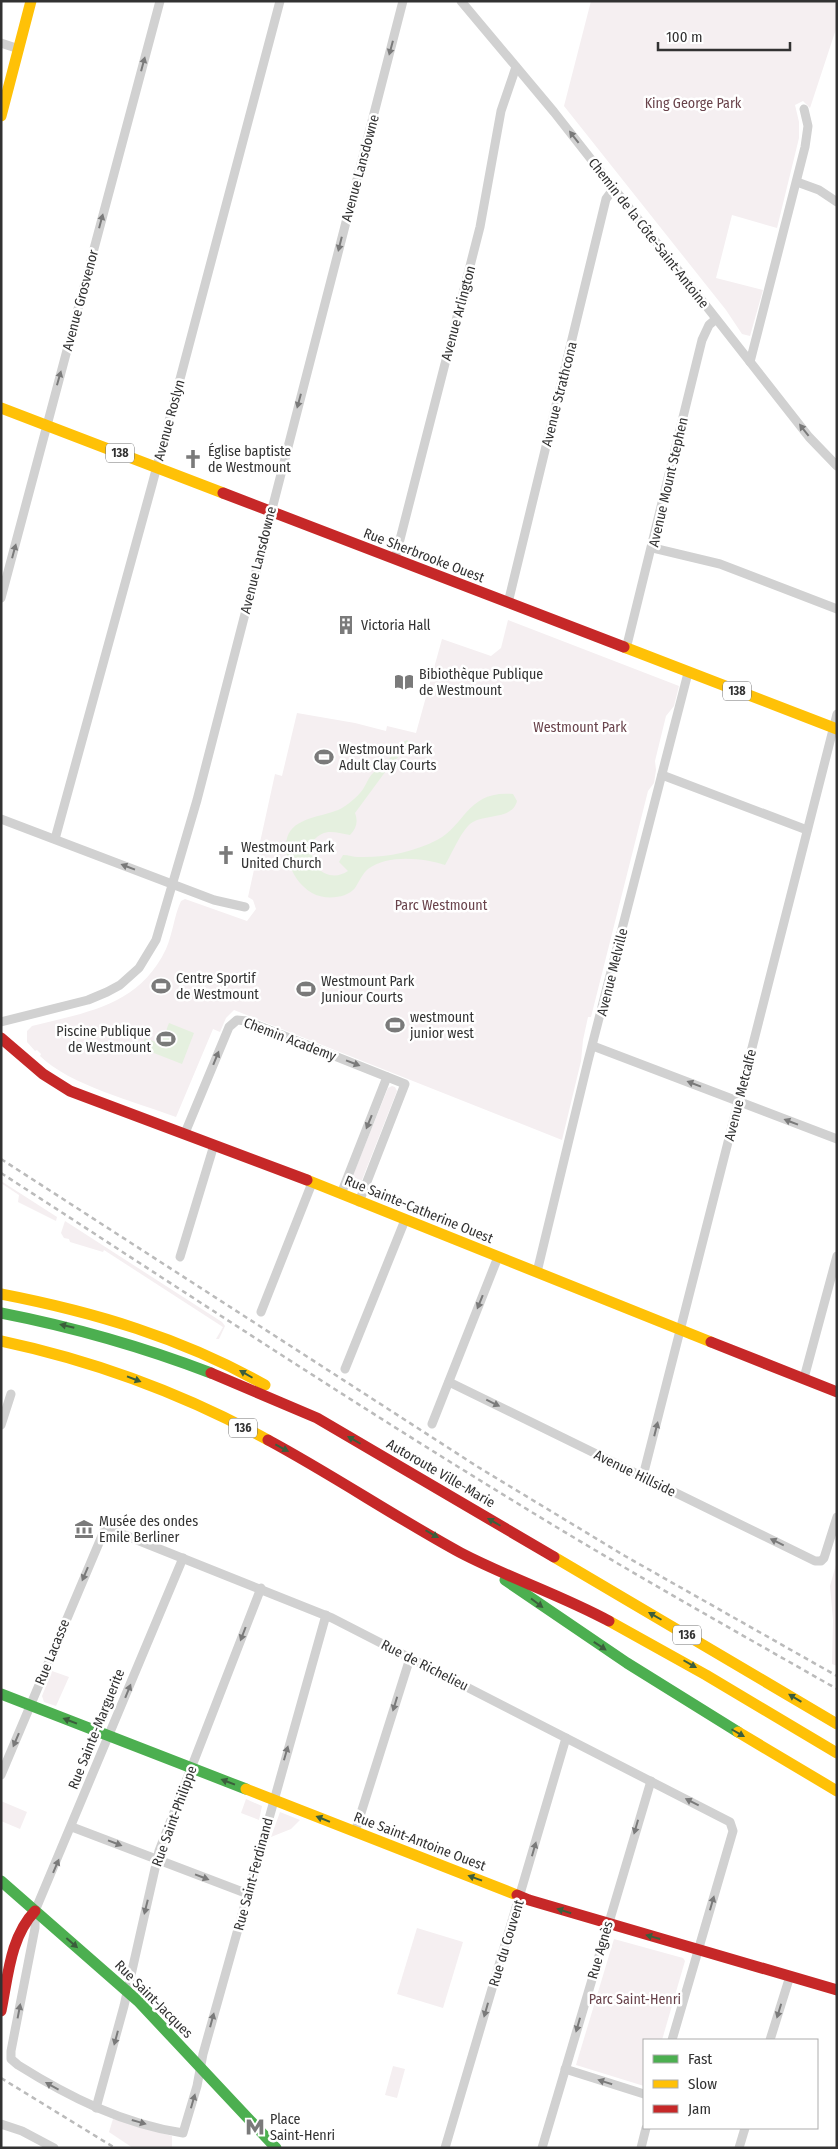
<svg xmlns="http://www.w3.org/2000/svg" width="838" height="2149" viewBox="0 0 838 2149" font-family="'Fira Sans Condensed',sans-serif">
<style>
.green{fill:#f5eff1}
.water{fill:#e5f0df}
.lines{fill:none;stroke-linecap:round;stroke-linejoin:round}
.street{stroke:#d1d1d1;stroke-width:9}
.fast{stroke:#4caf50;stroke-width:11}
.slow{stroke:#ffc107;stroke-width:11}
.jam{stroke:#c62828;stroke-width:11}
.rail{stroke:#bbb;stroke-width:2.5;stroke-dasharray:5 4;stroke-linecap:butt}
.oneway{fill:#7a7a7a}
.oneway2{fill:#3b5e3c}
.labels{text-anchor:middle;stroke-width:5;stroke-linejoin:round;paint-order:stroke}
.shield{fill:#fff;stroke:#707070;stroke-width:1}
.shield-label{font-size:12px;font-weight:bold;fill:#323232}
.park-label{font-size:14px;fill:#69434b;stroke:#fff}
.street-label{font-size:14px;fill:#323232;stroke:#fff}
.poi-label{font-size:14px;fill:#323232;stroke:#fff;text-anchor:start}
</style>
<rect width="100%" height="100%" fill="#fff"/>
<g class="green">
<path d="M 591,1 L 837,1 L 837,26 L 810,108 L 803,101 L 795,105 L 799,122 L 799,138 L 777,228 L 732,215 L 716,278 L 763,290 L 750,336 L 742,334 L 726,310 L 564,106 Z"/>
<path d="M 508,620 L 679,686 L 674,706 L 666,716 L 655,761 L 656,770 L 654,783 L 648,791 L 591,1017 L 588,1017 L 583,1040 L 581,1061 L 562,1140 L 234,1010 L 226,1018 L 220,1032 L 213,1029 L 176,1117 C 136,1102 69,1085 40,1056 L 41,1054 L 37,1050 L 35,1051 L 27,1042 L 27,1031 L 32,1026 C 87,1012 139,1006 166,949 C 173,933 174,916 181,901 L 185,899 L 247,921 L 256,909 L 253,900 L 248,897 L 275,774 L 282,776 L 297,713 L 355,723 L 386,731 L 387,726 L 416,733 L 442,639 L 491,656 L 501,648 Z"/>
<path d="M 392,1086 L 395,1087 L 397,1091 L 360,1185 L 354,1186 L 351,1180 L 388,1088 Z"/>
<path d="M 1,1181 L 57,1217 L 56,1221 L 18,1202 L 19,1195 L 1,1183 Z"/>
<path d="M 65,1221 L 222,1322 L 225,1326 L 219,1339 L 216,1339 L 223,1327 L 104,1250 L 103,1252 L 70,1242 L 69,1239 L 64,1238 L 61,1233 Z"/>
<path d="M 837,1561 L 837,1666 L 832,1664 L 833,1620 L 830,1586 Z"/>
<path d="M 52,1671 L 69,1677 L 56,1706 L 44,1702 L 42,1696 Z"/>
<path d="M 246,1799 L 262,1806 L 259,1820 L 241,1813 Z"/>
<path d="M 1,1801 L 27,1812 L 20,1829 L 1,1821 Z"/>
<path d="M 280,1812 L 300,1820 L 291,1829 L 271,1837 Z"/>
<path d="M 417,1928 L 463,1942 L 443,2008 L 397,1994 Z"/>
<path d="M 614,1939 L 683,1958 L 685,1961 L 662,2040 L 644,2040 L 644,2086 L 576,2065 Z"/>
<path d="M 393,2066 L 405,2069 L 397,2098 L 385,2095 Z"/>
<path d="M 113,2119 L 172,2136 L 172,2148 L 133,2148 L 109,2132 Z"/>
</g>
<g class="water">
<path d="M 407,740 L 411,743 L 409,747 L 391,764 L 355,813 C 358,821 357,828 350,835 C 334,832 324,828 313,841 C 305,863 327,885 348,871 L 339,862 L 343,855 C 349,855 353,857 358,857 C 385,858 414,852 437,840 C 466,825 467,790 513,794 L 517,801 C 512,820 486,814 473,822 C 462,828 452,854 445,865 C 424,858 388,854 368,869 C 362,874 359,882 355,888 C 346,899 324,900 312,893 C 300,886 292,874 288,860 C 278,820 309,820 335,811 C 343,809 355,799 360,793 C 365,788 367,780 372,774 C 378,768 386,763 392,756 C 398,749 399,744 407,740 Z"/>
<path d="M 169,1023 L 194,1033 L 182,1064 L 141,1048 L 145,1038 L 161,1044 Z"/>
</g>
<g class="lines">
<g class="street">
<path d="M 461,1 L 554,112 L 809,437 L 837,466"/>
<path d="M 1,43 L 19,49"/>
<path d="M 797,182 L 819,190 L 837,202"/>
<path d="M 750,362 L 805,147 L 808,126 L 804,109"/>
<path d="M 653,548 L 720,564 L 837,609"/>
<path d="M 395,559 L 480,227 L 501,111 L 516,67"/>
<path d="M 1,598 L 160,1"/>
<path d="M 508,603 L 606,199 L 614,188"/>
<path d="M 626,649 L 702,340 L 709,325 L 716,319"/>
<path d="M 662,775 L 807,830"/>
<path d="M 1,819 L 214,900 L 245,907"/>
<path d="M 55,839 L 152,485 L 280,1"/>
<path d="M 1,1022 L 88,1000 L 107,992 L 120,985 L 139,968 L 156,940 L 197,800 L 403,1"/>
<path d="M 593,1046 L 837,1139"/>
<path d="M 185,1133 L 229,1027 L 237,1020 L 247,1021 L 405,1084 L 359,1202"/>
<path d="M 341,1194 L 387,1077"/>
<path d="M 180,1257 L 214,1145"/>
<path d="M 537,1272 L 588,1061 L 688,673"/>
<path d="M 261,1312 L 312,1183"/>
<path d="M 345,1369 L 405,1220"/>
<path d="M 804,1378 L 837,1256"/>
<path d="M 449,1382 L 815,1561 L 821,1561 L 824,1558 L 837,1517"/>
<path d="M 432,1424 L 498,1257"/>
<path d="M 1,1425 L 11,1394"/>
<path d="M 643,1476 L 837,714"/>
<path d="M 183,1558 L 35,1911 L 35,1928 L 11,2051 L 11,2059 L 18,2065 C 69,2097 123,2124 183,2133 L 197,2086 L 203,2054 L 326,1615"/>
<path d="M 1,1775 L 104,1531 L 112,1530 L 332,1618 L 730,1822 L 733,1831 L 672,2040"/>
<path d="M 72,1827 L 248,1894"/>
<path d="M 355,1832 L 410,1658"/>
<path d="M 770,2040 L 790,1976"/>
<path d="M 565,2069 L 644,2094"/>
<path d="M 96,2108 L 124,2006 L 159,1851 L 261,1588"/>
<path d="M 1,2124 L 22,2131 L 54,2148"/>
<path d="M 445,2148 L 566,1738"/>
<path d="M 542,2148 L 651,1781"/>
<path d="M 641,2148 L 646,2128"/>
<path d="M 739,2148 L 745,2128"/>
</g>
<g class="fast">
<path d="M 1,1313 C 73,1327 143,1347 211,1373"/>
<path d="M 505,1580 L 627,1663 L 738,1732"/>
<path d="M 1,1694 L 246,1789"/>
<path d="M 1,1881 L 138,2001 L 276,2148"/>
</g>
<g class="slow">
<path d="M 1,116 L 31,1"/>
<path d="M 1,408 L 223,493"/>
<path d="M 624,647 L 837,729"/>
<path d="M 307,1180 L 711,1342"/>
<path d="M 1,1294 C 94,1312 182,1338 265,1385"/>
<path d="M 1,1341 C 95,1361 184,1394 268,1440"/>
<path d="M 554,1557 L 837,1724"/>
<path d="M 609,1621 L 706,1675 L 837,1753"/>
<path d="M 738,1732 L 837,1791"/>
<path d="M 246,1789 L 517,1895"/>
</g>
<g class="jam">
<path d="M 223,493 L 624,647"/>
<path d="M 1,1038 L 43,1074 L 70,1091 L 307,1180"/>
<path d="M 711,1342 L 837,1392"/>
<path d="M 211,1373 L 317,1418 L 554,1557"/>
<path d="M 268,1440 C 333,1475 395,1517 461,1553 C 509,1578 561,1595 609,1621"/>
<path d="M 517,1895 L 529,1900 L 837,1990"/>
<path d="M 1,2011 C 8,1977 10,1937 35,1911"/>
</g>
<g class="rail">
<path d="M 1,1159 L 478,1467 L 625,1556 L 837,1676"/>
<path d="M 1,1173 C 171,1283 340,1395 512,1500 C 619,1566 728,1627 837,1689"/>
<path d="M 1,2078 L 115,2148"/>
</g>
</g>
<defs><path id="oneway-solid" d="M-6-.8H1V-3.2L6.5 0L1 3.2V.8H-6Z" transform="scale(1.25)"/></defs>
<g class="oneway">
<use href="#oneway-solid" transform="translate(391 48) rotate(105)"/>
<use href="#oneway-solid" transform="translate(143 64) rotate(-75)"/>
<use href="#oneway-solid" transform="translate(574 137) rotate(-128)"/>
<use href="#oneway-solid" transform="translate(101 221) rotate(-75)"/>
<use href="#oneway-solid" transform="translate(340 244) rotate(104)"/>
<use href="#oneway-solid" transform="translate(59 378) rotate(-74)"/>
<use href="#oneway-solid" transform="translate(299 401) rotate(105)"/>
<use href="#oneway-solid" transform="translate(804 430) rotate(-128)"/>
<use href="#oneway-solid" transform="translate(14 551) rotate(-75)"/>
<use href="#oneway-solid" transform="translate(128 867) rotate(-159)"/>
<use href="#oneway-solid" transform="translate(216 1058) rotate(-68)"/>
<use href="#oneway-solid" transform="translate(353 1063) rotate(21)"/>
<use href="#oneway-solid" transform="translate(694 1084) rotate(-159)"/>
<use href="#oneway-solid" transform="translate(369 1122) rotate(112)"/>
<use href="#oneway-solid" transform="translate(791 1122) rotate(-159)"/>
<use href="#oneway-solid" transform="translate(480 1302) rotate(112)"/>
<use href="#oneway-solid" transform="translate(493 1403) rotate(26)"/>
<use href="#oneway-solid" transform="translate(656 1429) rotate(-76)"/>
<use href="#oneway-solid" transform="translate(777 1542) rotate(-154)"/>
<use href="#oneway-solid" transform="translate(85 1574) rotate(113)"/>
<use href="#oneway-solid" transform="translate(243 1634) rotate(111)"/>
<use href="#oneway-solid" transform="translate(128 1691) rotate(-68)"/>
<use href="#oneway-solid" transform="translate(395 1704) rotate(107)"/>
<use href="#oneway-solid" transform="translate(16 1740) rotate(113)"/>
<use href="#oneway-solid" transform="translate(286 1753) rotate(-74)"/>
<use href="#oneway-solid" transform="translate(692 1802) rotate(-153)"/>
<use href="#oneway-solid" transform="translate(636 1827) rotate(106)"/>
<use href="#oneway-solid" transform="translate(115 1843) rotate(21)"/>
<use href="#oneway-solid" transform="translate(534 1849) rotate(-74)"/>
<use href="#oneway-solid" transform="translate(56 1866) rotate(-67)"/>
<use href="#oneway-solid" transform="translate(202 1877) rotate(21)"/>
<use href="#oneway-solid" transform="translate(712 1903) rotate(-74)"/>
<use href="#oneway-solid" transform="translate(146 1907) rotate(104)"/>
<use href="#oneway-solid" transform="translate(486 2010) rotate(106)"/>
<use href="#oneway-solid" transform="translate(19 2011) rotate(-79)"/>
<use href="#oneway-solid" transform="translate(779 2011) rotate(107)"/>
<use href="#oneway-solid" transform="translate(212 2020) rotate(-75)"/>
<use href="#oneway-solid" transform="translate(578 2025) rotate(106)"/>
<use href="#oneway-solid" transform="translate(116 2038) rotate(105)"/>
<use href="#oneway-solid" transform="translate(605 2082) rotate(-163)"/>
<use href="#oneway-solid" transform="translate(52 2086) rotate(-151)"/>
<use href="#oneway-solid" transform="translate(193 2101) rotate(-74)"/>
<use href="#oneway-solid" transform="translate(139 2122) rotate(16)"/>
</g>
<g class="oneway2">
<use href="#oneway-solid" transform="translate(67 1326) rotate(-167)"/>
<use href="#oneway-solid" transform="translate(246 1374) rotate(-150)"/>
<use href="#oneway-solid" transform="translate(134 1379) rotate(21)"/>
<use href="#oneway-solid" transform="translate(354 1440) rotate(-150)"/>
<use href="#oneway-solid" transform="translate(282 1448) rotate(28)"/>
<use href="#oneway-solid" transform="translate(494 1522) rotate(-150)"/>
<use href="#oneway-solid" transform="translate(432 1534) rotate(30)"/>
<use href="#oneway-solid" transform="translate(537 1603) rotate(37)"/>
<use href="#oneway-solid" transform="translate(655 1616) rotate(-150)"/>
<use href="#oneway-solid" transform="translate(600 1646) rotate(33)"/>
<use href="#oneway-solid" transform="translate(690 1664) rotate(30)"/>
<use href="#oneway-solid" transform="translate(795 1698) rotate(-149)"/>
<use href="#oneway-solid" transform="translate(70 1721) rotate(-159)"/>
<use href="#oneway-solid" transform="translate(738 1733) rotate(30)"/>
<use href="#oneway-solid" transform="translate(228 1782) rotate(-159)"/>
<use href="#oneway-solid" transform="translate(323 1819) rotate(-158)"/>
<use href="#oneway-solid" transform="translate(475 1878) rotate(-160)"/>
<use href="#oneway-solid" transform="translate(564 1911) rotate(-163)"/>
<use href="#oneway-solid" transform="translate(653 1937) rotate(-164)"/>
<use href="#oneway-solid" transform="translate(72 1943) rotate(41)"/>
</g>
<defs>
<g id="church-bare" transform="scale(1.5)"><path d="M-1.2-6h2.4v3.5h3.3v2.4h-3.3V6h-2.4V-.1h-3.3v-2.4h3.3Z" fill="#7a7a7a" stroke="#fff" stroke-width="2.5" paint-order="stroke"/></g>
<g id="building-bare" transform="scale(1.5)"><path d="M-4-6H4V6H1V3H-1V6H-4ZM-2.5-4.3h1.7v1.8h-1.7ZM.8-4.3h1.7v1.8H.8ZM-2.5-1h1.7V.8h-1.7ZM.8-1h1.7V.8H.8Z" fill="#7a7a7a" stroke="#fff" stroke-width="2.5" paint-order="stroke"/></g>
<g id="library-bare" transform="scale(1.5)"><path d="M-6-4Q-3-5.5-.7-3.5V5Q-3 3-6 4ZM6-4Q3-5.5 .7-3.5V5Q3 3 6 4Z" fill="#7a7a7a" stroke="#fff" stroke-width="2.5" paint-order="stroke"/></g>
<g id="stadium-bare" transform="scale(1.5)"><path d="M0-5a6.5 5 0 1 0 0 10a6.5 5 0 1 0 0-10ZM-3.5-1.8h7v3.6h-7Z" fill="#7a7a7a" stroke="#fff" stroke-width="2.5" paint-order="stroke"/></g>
<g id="museum-bare" transform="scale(1.5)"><path d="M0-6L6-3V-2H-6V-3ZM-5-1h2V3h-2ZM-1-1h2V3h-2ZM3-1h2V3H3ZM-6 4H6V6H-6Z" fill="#7a7a7a" stroke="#fff" stroke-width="2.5" paint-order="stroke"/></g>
<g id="metro-bare" transform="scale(1.5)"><path d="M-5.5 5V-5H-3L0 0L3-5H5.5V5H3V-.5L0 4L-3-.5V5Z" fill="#7a7a7a" stroke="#fff" stroke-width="2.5" paint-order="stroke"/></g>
</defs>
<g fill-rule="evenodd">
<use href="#church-bare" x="193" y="459"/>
<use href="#building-bare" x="346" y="625"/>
<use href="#library-bare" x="404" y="682"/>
<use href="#stadium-bare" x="324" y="757"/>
<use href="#church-bare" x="226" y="855"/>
<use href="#stadium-bare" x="161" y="986"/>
<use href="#stadium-bare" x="306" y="989"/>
<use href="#stadium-bare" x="395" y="1025"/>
<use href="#stadium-bare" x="166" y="1039"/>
<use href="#museum-bare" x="84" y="1529"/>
<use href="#metro-bare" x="255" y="2127"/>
</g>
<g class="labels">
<g class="shield">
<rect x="106" y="443.5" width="28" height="19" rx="4"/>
<rect x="723" y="681.5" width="28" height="19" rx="4"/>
<rect x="229" y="1418.5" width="28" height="19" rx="4"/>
<rect x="673" y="1625.5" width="28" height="19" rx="4"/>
</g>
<g class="shield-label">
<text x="120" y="457">138</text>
<text x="737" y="695">138</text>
<text x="243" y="1432">136</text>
<text x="687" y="1639">136</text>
</g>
<g class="park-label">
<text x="693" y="108">King George Park</text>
<text x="580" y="732">Westmount Park</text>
<text x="441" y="910">Parc Westmount</text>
<text x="635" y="2004">Parc Saint-Henri</text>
</g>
<g class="street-label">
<text transform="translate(360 168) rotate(-75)" y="5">Avenue Lansdowne</text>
<text transform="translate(649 233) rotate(52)" y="5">Chemin de la Côte-Saint-Antoine</text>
<text transform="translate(80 300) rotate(-75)" y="5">Avenue Grosvenor</text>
<text transform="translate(458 313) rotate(-75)" y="5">Avenue Arlington</text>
<text transform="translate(559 394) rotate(-76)" y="5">Avenue Strathcona</text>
<text transform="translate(169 420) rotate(-75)" y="5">Avenue Roslyn</text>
<text transform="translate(668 482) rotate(-77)" y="5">Avenue Mount Stephen</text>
<text transform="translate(424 555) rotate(21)" y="5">Rue Sherbrooke Ouest</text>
<text transform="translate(258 560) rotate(-76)" y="5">Avenue Lansdowne</text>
<text transform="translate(612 972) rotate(-76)" y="5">Avenue Melville</text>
<text transform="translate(290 1039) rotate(21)" y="5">Chemin Academy</text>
<text transform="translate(740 1095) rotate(-76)" y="5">Avenue Metcalfe</text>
<text transform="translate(419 1209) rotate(22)" y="5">Rue Sainte-Catherine Ouest</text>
<text transform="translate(441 1473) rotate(30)" y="5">Autoroute Ville-Marie</text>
<text transform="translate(635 1473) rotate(26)" y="5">Avenue Hillside</text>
<text transform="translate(52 1652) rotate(-68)" y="5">Rue Lacasse</text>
<text transform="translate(425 1665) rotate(27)" y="5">Rue de Richelieu</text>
<text transform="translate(96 1729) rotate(-68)" y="5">Rue Sainte-Marguerite</text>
<text transform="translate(174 1816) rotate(-70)" y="5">Rue Saint-Philippe</text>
<text transform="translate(420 1841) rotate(21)" y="5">Rue Saint-Antoine Ouest</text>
<text transform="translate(253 1874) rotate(-75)" y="5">Rue Saint-Ferdinand</text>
<text transform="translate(506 1943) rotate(-73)" y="5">Rue du Couvent</text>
<text transform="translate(600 1950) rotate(-74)" y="5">Rue Agnès</text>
<text transform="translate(154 1999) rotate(45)" y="5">Rue Saint-Jacques</text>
</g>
<g class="poi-label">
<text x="208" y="456">Église baptiste<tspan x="208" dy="16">de Westmount</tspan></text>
<text x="361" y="630">Victoria Hall</text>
<text x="419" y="679">Bibiothèque Publique<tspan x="419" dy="16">de Westmount</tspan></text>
<text x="339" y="754">Westmount Park<tspan x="339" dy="16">Adult Clay Courts</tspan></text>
<text x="241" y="852">Westmount Park<tspan x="241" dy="16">United Church</tspan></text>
<text x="176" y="983">Centre Sportif<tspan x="176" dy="16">de Westmount</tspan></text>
<text x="321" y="986">Westmount Park<tspan x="321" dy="16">Juniour Courts</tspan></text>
<text x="410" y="1022">westmount<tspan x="410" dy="16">junior west</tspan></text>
<text x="151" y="1036" text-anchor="end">Piscine Publique<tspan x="151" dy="16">de Westmount</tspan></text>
<text x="99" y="1526">Musée des ondes<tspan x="99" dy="16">Emile Berliner</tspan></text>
<text x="270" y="2124">Place<tspan x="270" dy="16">Saint-Henri</tspan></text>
</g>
</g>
<rect width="838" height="2149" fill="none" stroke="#323232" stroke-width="5"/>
<rect x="643" y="2039" width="175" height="90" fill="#ffffff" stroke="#adadad"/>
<rect x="653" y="2055" width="25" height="8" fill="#4caf50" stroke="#adadad"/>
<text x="688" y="2064" font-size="15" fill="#323232">Fast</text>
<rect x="653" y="2080" width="25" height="8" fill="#ffc107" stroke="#adadad"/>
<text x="688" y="2089" font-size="15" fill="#323232">Slow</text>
<rect x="653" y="2105" width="25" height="8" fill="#c62828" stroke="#adadad"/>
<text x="688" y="2114" font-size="15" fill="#323232">Jam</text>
<path d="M658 42v8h132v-8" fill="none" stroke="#323232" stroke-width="2.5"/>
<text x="666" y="42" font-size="15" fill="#323232" stroke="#ffffff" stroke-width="4" paint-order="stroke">100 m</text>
</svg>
